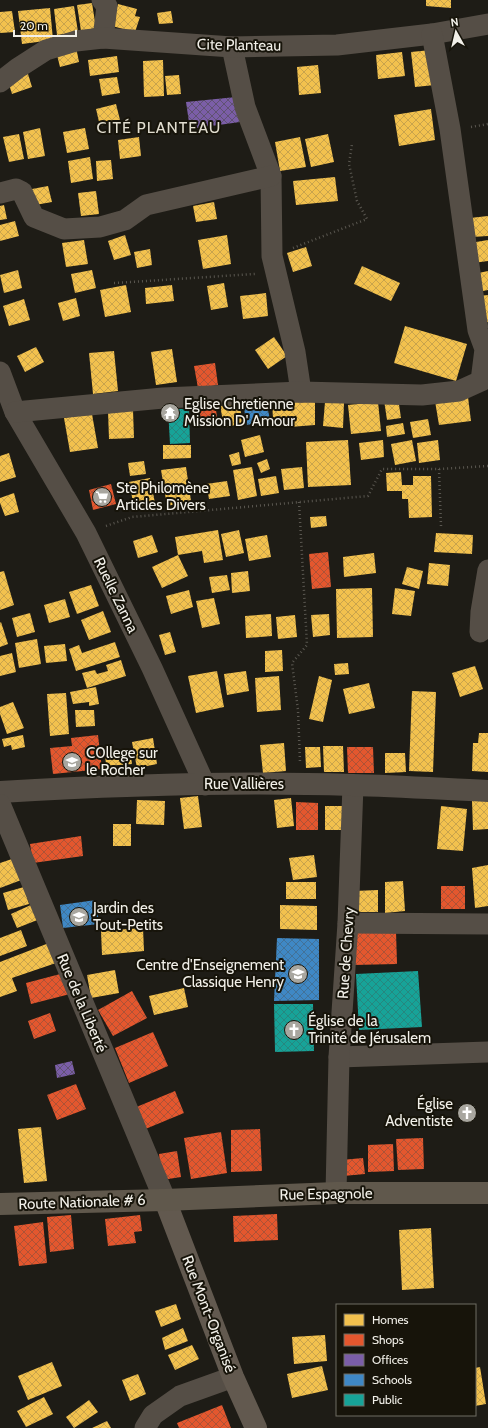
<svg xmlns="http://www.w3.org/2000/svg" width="488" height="1428" viewBox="0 0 488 1428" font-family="Cabin,sans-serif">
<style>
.homes{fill:url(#homes-cross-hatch)}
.shops{fill:url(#shops-cross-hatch)}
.offices{fill:url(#offices-cross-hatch)}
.schools{fill:url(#schools-cross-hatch)}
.public{fill:url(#public-cross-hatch)}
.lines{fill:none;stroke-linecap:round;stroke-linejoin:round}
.path{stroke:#5a5750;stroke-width:2.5;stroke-dasharray:1 3;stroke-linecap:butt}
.minor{stroke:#554e46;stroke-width:21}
.tertiary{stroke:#554e46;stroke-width:22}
.secondary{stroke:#62594f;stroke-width:22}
.primary{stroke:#60584c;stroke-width:22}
.labels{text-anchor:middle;stroke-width:4;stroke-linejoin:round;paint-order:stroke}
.street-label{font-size:15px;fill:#f2f0e9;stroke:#17140a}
.poi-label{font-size:15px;fill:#f2f0e9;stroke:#17140a;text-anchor:start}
.neighbourhood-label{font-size:16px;letter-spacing:1px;fill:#e1ddcf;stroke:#17140a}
</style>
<defs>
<pattern id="homes-cross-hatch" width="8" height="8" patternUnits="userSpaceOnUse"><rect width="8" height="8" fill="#f2c14e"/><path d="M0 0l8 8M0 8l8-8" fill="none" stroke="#c8a34c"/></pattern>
<pattern id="shops-cross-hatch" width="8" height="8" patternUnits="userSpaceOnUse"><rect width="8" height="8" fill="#e4572e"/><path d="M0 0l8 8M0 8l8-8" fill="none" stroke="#ae5236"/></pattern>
<pattern id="offices-cross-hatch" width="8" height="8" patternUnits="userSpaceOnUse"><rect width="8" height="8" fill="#7b5ea7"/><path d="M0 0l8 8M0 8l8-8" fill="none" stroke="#605272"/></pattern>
<pattern id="schools-cross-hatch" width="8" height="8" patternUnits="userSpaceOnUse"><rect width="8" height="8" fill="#3f88c5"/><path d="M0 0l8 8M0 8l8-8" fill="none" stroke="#427299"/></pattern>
<pattern id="public-cross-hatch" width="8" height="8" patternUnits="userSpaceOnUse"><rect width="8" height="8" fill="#17a398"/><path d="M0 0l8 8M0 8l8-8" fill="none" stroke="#26887f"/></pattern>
</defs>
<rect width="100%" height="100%" fill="#1e1c16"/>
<g class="homes">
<path d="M 426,0 L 451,0 L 451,8 L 426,6 Z"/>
<path d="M 92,3 L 96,28 L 81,31 L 77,5 Z"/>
<path d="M 118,4 L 137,9 L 135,16 L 140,17 L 135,32 L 112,26 Z"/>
<path d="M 74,6 L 78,32 L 57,35 L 54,9 Z"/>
<path d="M 50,8 L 53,40 L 22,44 L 18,11 Z"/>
<path d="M 12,11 L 15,32 L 0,33 L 0,12 Z"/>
<path d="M 171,11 L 173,23 L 159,24 L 157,13 Z"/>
<path d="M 76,47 L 79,62 L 60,67 L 56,51 Z"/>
<path d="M 431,50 L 435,85 L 415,87 L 411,52 Z"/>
<path d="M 402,52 L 405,76 L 378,79 L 376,55 Z"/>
<path d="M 117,56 L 119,72 L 90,76 L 88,60 Z"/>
<path d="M 163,60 L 164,96 L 144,97 L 143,61 Z"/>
<path d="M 318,65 L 321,93 L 299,95 L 297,67 Z"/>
<path d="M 28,74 L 32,87 L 12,94 L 8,81 Z"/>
<path d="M 179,75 L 181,94 L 167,95 L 165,76 Z"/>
<path d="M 117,77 L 120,93 L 102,96 L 99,79 Z"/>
<path d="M 116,104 L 120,120 L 100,126 L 96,109 Z"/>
<path d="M 431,109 L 435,140 L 399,146 L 394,115 Z"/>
<path d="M 40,128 L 45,156 L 28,159 L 23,132 Z"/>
<path d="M 85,128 L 89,149 L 67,153 L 63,132 Z"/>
<path d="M 19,134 L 24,159 L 9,162 L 3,137 Z"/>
<path d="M 328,134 L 334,162 L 311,167 L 305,139 Z"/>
<path d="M 139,137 L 141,156 L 120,159 L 118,140 Z"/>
<path d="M 300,137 L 306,167 L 280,171 L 275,142 Z"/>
<path d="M 90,157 L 93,179 L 71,183 L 68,161 Z"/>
<path d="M 111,160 L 113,179 L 97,181 L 96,161 Z"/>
<path d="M 335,177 L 338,201 L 296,205 L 293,181 Z"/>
<path d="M 48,186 L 52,202 L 35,205 L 32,189 Z"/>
<path d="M 96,191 L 99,214 L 81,216 L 78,193 Z"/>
<path d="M 214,202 L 217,219 L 196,222 L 193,206 Z"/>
<path d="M 4,205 L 7,219 L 0,220 L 0,206 Z"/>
<path d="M 488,216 L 488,236 L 472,237 L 470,218 Z"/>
<path d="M 15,221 L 19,236 L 0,241 L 0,225 Z"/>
<path d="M 125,235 L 131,255 L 114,260 L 108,241 Z"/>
<path d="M 227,235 L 231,264 L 203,269 L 198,240 Z"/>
<path d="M 84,240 L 88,264 L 66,267 L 62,243 Z"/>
<path d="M 488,240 L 488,261 L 473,263 L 470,243 Z"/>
<path d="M 306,247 L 312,266 L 293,272 L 287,253 Z"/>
<path d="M 150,249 L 152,265 L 137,268 L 134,252 Z"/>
<path d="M 362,266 L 400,283 L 391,301 L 354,284 Z"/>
<path d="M 18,270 L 22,288 L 4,293 L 0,275 Z"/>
<path d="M 92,270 L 96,288 L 75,293 L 71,274 Z"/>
<path d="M 488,271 L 488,290 L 478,292 L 474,274 Z"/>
<path d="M 224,283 L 228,307 L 211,310 L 207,286 Z"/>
<path d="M 126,285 L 131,312 L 105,317 L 100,290 Z"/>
<path d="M 172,285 L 174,301 L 146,304 L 145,288 Z"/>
<path d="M 266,293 L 268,316 L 243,319 L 240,296 Z"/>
<path d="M 488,295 L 488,322 L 483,323 L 479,296 Z"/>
<path d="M 76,298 L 80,316 L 63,321 L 58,303 Z"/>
<path d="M 24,299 L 30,320 L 9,326 L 3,306 Z"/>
<path d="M 405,326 L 467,344 L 456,381 L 394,363 Z"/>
<path d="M 274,337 L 287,356 L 268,369 L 255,350 Z"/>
<path d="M 36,347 L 44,362 L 25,372 L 17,356 Z"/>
<path d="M 172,349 L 177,382 L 156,385 L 151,352 Z"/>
<path d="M 114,351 L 118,391 L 93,394 L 89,353 Z"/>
<path d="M 468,397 L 471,421 L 439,425 L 435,401 Z"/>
<path d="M 398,398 L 401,418 L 387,420 L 384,400 Z"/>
<path d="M 315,400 L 315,425 L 290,427 L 289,419 L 273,419 L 272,401 Z"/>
<path d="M 239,402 L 243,424 L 224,427 L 220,405 Z"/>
<path d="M 325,402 L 344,403 L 343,428 L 323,426 Z"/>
<path d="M 378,402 L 381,431 L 351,434 L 348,405 Z"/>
<path d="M 133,410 L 134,438 L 109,439 L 108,411 Z"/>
<path d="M 92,414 L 98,448 L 70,452 L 64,418 Z"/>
<path d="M 428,419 L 431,435 L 413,438 L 410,422 Z"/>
<path d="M 403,423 L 405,434 L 387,437 L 386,426 Z"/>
<path d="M 260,435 L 264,452 L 245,457 L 241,440 Z"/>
<path d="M 348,440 L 351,485 L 308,487 L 306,442 Z"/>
<path d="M 383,440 L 384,457 L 361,460 L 359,443 Z"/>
<path d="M 412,440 L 416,461 L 395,465 L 391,444 Z"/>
<path d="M 438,440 L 440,460 L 419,463 L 417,443 Z"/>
<path d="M 163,445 L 191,445 L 191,458 L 163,459 Z"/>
<path d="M 239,452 L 241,464 L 232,466 L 229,455 Z"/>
<path d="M 9,453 L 16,477 L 0,482 L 0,456 Z"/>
<path d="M 267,459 L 270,469 L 261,473 L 257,463 Z"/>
<path d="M 144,461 L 146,474 L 130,476 L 128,463 Z"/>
<path d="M 186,467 L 191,501 L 167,506 L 161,470 Z"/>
<path d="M 252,467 L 257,496 L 238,500 L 233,470 Z"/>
<path d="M 302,467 L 304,488 L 284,490 L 281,469 Z"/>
<path d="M 401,472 L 402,485 L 413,485 L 413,476 L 431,476 L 432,517 L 409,518 L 408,499 L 402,499 L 402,491 L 387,491 L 386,473 Z"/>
<path d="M 276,476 L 279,493 L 261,496 L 258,479 Z"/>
<path d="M 150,478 L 155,503 L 134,507 L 129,482 Z"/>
<path d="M 227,481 L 230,496 L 209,499 L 206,484 Z"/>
<path d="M 14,493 L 19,512 L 5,516 L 0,503 L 0,498 Z"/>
<path d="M 326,516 L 327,526 L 311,528 L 310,517 Z"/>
<path d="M 218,530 L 223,560 L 204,563 L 202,551 L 178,555 L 175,537 Z"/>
<path d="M 239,530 L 244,553 L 226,557 L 221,534 Z"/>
<path d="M 436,533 L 473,535 L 472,554 L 434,552 Z"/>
<path d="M 152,535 L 158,552 L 138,558 L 133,541 Z"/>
<path d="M 267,535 L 271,557 L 249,561 L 245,539 Z"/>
<path d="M 374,553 L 376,573 L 344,577 L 343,557 Z"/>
<path d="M 178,555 L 188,576 L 162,588 L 152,567 Z"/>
<path d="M 429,563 L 450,565 L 448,586 L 427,584 Z"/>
<path d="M 407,567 L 423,571 L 419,589 L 402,584 Z"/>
<path d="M 4,571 L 14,605 L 0,610 L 0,572 Z"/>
<path d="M 248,571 L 250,591 L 232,593 L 231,573 Z"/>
<path d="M 227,575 L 230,590 L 212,593 L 209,577 Z"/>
<path d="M 91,585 L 99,606 L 77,614 L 69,592 Z"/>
<path d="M 372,588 L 373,637 L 337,638 L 336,589 Z"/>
<path d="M 395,588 L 415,591 L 411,616 L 392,614 Z"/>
<path d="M 189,590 L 193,607 L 171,614 L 166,596 Z"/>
<path d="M 214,598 L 220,624 L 202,628 L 196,601 Z"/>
<path d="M 65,599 L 70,617 L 49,623 L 44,605 Z"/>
<path d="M 103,611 L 111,632 L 89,640 L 81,620 Z"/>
<path d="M 30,613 L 35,632 L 17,637 L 12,618 Z"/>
<path d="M 271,614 L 272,636 L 246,638 L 245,616 Z"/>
<path d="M 329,614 L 330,635 L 313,637 L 311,615 Z"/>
<path d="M 295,615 L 297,637 L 278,639 L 276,617 Z"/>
<path d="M 1,622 L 8,644 L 0,647 L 0,623 Z"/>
<path d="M 170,632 L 176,652 L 165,655 L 159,635 Z"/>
<path d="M 37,639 L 41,664 L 19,668 L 15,643 Z"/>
<path d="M 115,642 L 120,657 L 76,671 L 69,649 L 79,645 L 82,653 Z"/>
<path d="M 65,644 L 67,661 L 46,663 L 44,646 Z"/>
<path d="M 282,650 L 283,671 L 265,672 L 265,651 Z"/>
<path d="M 12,653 L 16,672 L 0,676 L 0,656 Z"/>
<path d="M 121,660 L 126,676 L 87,688 L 82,673 L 95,670 L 97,674 L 108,671 L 106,665 Z"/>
<path d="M 348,663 L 349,674 L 335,675 L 334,664 Z"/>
<path d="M 475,666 L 483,689 L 460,697 L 452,673 Z"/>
<path d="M 217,671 L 224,707 L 196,713 L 188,676 Z"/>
<path d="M 246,671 L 249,691 L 227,695 L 224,674 Z"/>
<path d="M 279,676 L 281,710 L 257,712 L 255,678 Z"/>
<path d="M 319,676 L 332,680 L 323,722 L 309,719 Z"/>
<path d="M 369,683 L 375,708 L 349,714 L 343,689 Z"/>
<path d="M 96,687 L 99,704 L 89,706 L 89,702 L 73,704 L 70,692 Z"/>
<path d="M 412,691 L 436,692 L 433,772 L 409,771 Z"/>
<path d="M 66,693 L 69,734 L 50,736 L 47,694 Z"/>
<path d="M 13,702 L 24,728 L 7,734 L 0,714 L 0,707 Z"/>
<path d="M 75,710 L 94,710 L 95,726 L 76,727 Z"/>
<path d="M 479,733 L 488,733 L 488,772 L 472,771 L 473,743 L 478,743 Z"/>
<path d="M 23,735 L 25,747 L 12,750 L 11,745 L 4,747 L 2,739 Z"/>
<path d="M 153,738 L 157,764 L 137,768 L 132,742 Z"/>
<path d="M 284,743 L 286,771 L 263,773 L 260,745 Z"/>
<path d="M 323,746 L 343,746 L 344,772 L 324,772 Z"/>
<path d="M 305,747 L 320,747 L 321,767 L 306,768 Z"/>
<path d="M 130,751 L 132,764 L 106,766 L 105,753 Z"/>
<path d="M 385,753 L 405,753 L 406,772 L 385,773 Z"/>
<path d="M 198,796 L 202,827 L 184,829 L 180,798 Z"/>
<path d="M 291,798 L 294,826 L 277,828 L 274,800 Z"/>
<path d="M 137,800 L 165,801 L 164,825 L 136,824 Z"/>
<path d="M 488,800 L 488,829 L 473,830 L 472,801 Z"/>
<rect x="325" y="806" width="22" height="24"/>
<path d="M 441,806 L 467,809 L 463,851 L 437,849 Z"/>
<rect x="113" y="824" width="18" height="22"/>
<path d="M 314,855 L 317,877 L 293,880 L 289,858 Z"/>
<path d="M 15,858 L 24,879 L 0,888 L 0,863 Z"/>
<path d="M 488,865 L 488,906 L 475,908 L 472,868 Z"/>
<path d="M 403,881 L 405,911 L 385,913 L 385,882 Z"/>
<rect x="286" y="882" width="30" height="17"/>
<path d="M 24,887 L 29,904 L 8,910 L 3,893 Z"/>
<path d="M 378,890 L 378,912 L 354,912 L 354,891 Z"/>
<path d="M 33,904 L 40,919 L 17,928 L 11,914 Z"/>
<path d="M 280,905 L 317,906 L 317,930 L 280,929 Z"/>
<path d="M 143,928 L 144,951 L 102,955 L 101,931 Z"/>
<path d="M 21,930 L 27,946 L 0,956 L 0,938 Z"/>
<path d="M 49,943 L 56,963 L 12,978 L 17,991 L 0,997 L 0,962 Z"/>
<path d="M 115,970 L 119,993 L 91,998 L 87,975 Z"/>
<path d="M 184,988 L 188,1007 L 154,1015 L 149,996 Z"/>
<path d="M 41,1127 L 47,1181 L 24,1183 L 18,1129 Z"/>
<path d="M 431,1228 L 434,1288 L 402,1290 L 399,1230 Z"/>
<path d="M 176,1304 L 181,1319 L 161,1327 L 155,1311 Z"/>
<path d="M 183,1328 L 188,1341 L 165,1350 L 162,1338 Z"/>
<path d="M 325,1335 L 327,1361 L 294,1364 L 292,1337 Z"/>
<path d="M 192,1345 L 199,1359 L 175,1370 L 168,1355 Z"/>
<path d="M 52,1362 L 62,1386 L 28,1400 L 18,1376 Z"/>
<path d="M 322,1366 L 328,1390 L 292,1398 L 287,1374 Z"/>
<path d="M 480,1367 L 486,1404 L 475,1406 L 475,1368 Z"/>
<path d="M 138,1374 L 146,1394 L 130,1401 L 122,1380 Z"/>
<path d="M 44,1397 L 53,1414 L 26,1427 L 17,1411 Z"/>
<path d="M 89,1400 L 98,1412 L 74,1428 L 66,1417 Z"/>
<path d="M 107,1421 L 111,1428 L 92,1428 Z"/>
</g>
<g class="shops">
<path d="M 215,363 L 218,385 L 198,388 L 194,366 Z"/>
<path d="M 215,404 L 218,423 L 198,425 L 196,407 Z"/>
<path d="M 111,484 L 116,504 L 93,510 L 89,490 Z"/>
<path d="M 328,552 L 331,587 L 312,589 L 309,554 Z"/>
<path d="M 98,735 L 102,769 L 53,774 L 50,748 L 72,746 L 71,738 Z"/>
<path d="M 347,747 L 373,747 L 374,773 L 348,773 Z"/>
<path d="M 296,802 L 318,803 L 318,830 L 296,830 Z"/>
<path d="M 81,836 L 83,856 L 33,863 L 30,844 Z"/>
<rect x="441" y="886" width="24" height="23"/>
<path d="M 396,931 L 397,964 L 353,965 L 353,932 Z"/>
<path d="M 64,973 L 70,994 L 31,1004 L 26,983 Z"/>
<path d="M 132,991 L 147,1018 L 113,1036 L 98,1010 Z"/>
<path d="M 50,1013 L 56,1031 L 34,1039 L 28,1021 Z"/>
<path d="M 153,1032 L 168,1066 L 129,1083 L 115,1048 Z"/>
<path d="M 76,1084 L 86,1109 L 57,1120 L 47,1095 Z"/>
<path d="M 175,1091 L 184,1113 L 143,1130 L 134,1108 Z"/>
<path d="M 260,1129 L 262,1171 L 231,1172 L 231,1130 Z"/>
<path d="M 221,1132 L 227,1173 L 191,1179 L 184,1138 Z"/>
<path d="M 423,1138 L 424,1169 L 398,1170 L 396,1139 Z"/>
<path d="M 393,1144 L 394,1171 L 368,1172 L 368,1145 Z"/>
<path d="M 177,1151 L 181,1177 L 162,1180 L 159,1154 Z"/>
<path d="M 363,1158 L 365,1174 L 343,1176 L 341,1160 Z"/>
<path d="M 277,1214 L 278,1240 L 234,1242 L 233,1216 Z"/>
<path d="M 71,1215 L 74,1249 L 50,1252 L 47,1217 Z"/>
<path d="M 140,1215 L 142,1231 L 134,1232 L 136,1243 L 108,1246 L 105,1219 Z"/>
<path d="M 43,1222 L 47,1263 L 19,1266 L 14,1226 Z"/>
<path d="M 222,1405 L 231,1428 L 179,1428 L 177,1423 Z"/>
</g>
<g class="offices">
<path d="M 236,97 L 240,122 L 190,129 L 186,102 Z"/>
<path d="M 72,1061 L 75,1074 L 57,1078 L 55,1065 Z"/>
</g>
<g class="schools">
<path d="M 266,400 L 270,420 L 247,425 L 243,404 Z"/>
<path d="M 96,900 L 99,924 L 63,928 L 60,905 Z"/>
<path d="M 277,938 L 319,939 L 319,1000 L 274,1001 Z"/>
</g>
<g class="public">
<path d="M 168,409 L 189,409 L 190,443 L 170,444 Z"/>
<path d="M 418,971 L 422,1027 L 359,1030 L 356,974 Z"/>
<path d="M 274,1004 L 313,1004 L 314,1051 L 275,1052 Z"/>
</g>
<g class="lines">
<g class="path">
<path d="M 471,127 L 488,124"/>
<path d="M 293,248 L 367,219 L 357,201 L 349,164 L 352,144"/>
<path d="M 114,283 L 255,274"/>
<path d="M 439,469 L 441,526"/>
<path d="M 299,502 L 307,645 L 292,663 L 298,710 L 300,762"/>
<path d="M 106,526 L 132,517 L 368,496 L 382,469 L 439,469 L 488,466"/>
</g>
<g class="minor">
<path d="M 102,0 L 107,6 L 103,38"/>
<path d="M 232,47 L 245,107 L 271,176 L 272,256 L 295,352 L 301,392"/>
<path d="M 0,82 L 18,68 L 46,50 L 76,41 L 103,38 L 232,47 L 337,45 L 432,34 L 488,24"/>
<path d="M 0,193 L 16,189 L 22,192 L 34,217 L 64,229 L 100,227 L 125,220 L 146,205 L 271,176"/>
<path d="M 0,372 L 15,412 L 86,533 L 152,668 L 205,785"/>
<path d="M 15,412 L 163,398 L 301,392 L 422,395 L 459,391 L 481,381 L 485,349 L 478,330 L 450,129 L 432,34"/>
<path d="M 480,632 L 481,612 L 488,570"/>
<path d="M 348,923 L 488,924"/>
<path d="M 339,1057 L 488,1052"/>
<path d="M 336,1193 L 339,1057 L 348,923 L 353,785"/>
<path d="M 145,1428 L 153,1415 L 180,1396 L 233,1377"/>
</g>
<g class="tertiary">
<path d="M 0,792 C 117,785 235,781 352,785 C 397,786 443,789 488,791"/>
<path d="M 0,805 L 165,1200"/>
</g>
<path class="secondary" d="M 165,1200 L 233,1377 L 256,1428"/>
<path class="primary" d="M 0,1204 L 165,1200 L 336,1193 L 488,1193"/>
</g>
<defs>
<g id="temple-disc" transform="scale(1)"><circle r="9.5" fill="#a8a69f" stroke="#17140a"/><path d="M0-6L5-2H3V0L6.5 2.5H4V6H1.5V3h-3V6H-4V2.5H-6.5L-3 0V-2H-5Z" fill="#fff"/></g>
<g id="supermarket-disc" transform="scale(1)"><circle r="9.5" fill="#a8a69f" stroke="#17140a"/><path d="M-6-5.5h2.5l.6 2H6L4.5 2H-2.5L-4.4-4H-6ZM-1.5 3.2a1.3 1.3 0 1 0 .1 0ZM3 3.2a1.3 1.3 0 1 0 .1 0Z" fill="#fff"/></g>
<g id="school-disc" transform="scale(1)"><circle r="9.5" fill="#a8a69f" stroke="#17140a"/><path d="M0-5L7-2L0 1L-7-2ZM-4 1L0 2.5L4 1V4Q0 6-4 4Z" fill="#fff"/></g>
<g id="church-disc" transform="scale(1)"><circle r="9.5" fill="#a8a69f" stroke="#17140a"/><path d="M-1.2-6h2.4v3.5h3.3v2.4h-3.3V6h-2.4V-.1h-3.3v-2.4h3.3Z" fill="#fff"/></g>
</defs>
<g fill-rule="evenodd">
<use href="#temple-disc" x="170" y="413"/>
<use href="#supermarket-disc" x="102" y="497"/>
<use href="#school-disc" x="72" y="762"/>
<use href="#school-disc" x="79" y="917"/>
<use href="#school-disc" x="298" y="974"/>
<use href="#church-disc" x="294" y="1030"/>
<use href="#church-disc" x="467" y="1113"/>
</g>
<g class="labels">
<g class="street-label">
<text transform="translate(239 45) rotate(1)" y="5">Cite Planteau</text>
<text transform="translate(116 595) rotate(64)" y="5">Ruelle Zanna</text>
<text x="244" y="789">Rue Vallières</text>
<text transform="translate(346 953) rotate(-86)" y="5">Rue de Chevry</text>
<text transform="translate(82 1003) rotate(67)" y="5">Rue de la Liberté</text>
<text transform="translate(326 1194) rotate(-1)" y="5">Rue Espagnole</text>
<text transform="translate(82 1202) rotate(-2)" y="5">Route Nationale # 6</text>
<text transform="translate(209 1314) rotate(69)" y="5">Rue Mont-Organisé</text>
</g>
<g class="poi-label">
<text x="184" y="409">Eglise Chretienne<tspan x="184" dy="17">Mission D' Amour</tspan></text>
<text x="116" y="493">Ste Philomène<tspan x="116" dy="17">Articles Divers</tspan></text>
<text x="86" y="758">C0llege sur<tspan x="86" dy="17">le Rocher</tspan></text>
<text x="93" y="913">Jardin des<tspan x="93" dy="17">Tout-Petits</tspan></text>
<text x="284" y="970" text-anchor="end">Centre d'Enseignement<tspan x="284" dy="17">Classique Henry</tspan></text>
<text x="308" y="1026">Église de la<tspan x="308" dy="17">Trinité de Jérusalem</tspan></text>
<text x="453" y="1109" text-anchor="end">Église<tspan x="453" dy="17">Adventiste</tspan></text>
</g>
<g class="neighbourhood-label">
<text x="159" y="133">CITÉ PLANTEAU</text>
</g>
</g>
<rect x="336" y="1304" width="140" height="112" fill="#17140a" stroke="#6f6c63"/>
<rect x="344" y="1314" width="20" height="12" fill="#f2c14e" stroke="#6f6c63"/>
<text x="372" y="1324" font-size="12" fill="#f2f0e9">Homes</text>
<rect x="344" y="1334" width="20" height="12" fill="#e4572e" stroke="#6f6c63"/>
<text x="372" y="1344" font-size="12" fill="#f2f0e9">Shops</text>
<rect x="344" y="1354" width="20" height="12" fill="#7b5ea7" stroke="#6f6c63"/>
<text x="372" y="1364" font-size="12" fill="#f2f0e9">Offices</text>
<rect x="344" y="1374" width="20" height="12" fill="#3f88c5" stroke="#6f6c63"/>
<text x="372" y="1384" font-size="12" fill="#f2f0e9">Schools</text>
<rect x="344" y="1394" width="20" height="12" fill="#17a398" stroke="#6f6c63"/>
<text x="372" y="1404" font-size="12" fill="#f2f0e9">Public</text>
<g transform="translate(456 32) rotate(352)" stroke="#17140a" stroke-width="3" paint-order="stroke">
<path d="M0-3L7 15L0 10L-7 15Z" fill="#f2f0e9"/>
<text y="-6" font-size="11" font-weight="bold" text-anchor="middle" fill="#f2f0e9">N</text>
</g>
<path d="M14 30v6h62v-6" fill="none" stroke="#f2f0e9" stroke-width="2"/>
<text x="20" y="30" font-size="12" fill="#f2f0e9" stroke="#17140a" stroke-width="3" paint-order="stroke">20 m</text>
</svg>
